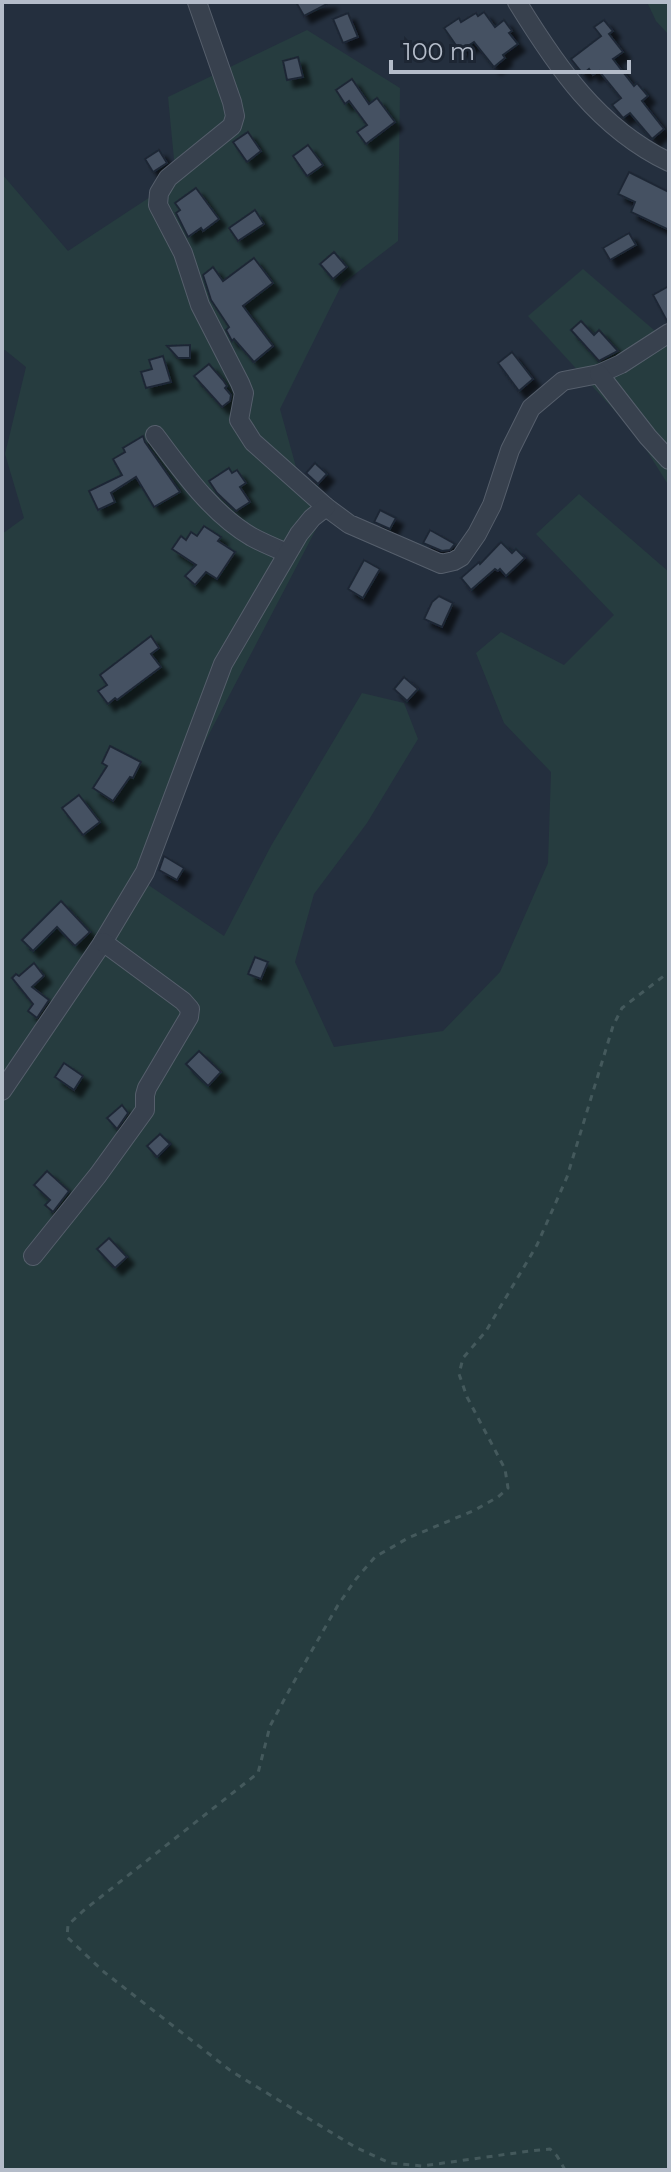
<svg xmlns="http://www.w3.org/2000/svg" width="671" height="2172" viewBox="0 0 671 2172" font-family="Montserrat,sans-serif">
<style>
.green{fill:#263c3f}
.building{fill:#455162;stroke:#1f2835;stroke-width:2;filter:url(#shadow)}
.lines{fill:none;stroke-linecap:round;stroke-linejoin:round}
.minor-casing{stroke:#565f6c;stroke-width:20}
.path{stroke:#44595c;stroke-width:3;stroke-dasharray:6 6;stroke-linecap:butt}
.minor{stroke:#38414e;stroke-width:18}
</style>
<defs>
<filter id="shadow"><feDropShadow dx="7" dy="7" stdDeviation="2" flood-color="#0009"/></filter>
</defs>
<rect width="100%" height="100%" fill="#242f3e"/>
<g class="green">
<path d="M 647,2 L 669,2 L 669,35 L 656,21 Z"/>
<path d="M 307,30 L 400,88 L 398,241 L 342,284 L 280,409 L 296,467 L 325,512 L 135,876 L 224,936 L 271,846 L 362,693 L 404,703 L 418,739 L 367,823 L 314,894 L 295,962 L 334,1047 L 443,1031 L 500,972 L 548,863 L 551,772 L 504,723 L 476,653 L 501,632 L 564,665 L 614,615 L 536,534 L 579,494 L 669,572 L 669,2170 L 2,2170 L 2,534 L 24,518 L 5,454 L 26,367 L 5,350 L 2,351 L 2,174 L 68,251 L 176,180 L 168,97 Z"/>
<path d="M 583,269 L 669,343 L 669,486 L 637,435 L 528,316 Z"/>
</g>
<g class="building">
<path d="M 296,2 L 331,2 L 304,16 Z"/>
<path d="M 484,12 L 495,27 L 504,20 L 512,31 L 509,33 L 518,44 L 503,55 L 505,58 L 494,67 L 474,42 L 460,51 L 444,28 L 459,18 L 461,22 L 476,13 L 478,16 Z"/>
<path d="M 348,13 L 358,37 L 343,43 L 333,19 Z"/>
<path d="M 604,20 L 613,31 L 609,34 L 623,52 L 613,59 L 634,86 L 637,83 L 648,96 L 642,101 L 664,129 L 652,139 L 630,113 L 623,118 L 612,105 L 621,98 L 599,71 L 593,75 L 589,69 L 583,74 L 571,59 L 601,36 L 594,27 Z"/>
<path d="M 298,57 L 303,77 L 287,80 L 283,61 Z"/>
<path d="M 352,79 L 369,104 L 377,98 L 395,122 L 366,144 L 357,132 L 367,125 L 349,101 L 345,104 L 336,90 Z"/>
<path d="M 248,132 L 261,151 L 247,162 L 233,142 Z"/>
<path d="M 308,145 L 323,165 L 307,176 L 293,156 Z"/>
<path d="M 159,150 L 167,163 L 153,172 L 145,159 Z"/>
<path d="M 629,172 L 669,192 L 669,230 L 631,212 L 635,202 L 618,194 Z"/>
<path d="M 196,188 L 219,219 L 203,231 L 201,228 L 188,237 L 176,213 L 180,210 L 175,203 Z"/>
<path d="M 255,210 L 264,224 L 238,241 L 229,228 Z"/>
<path d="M 629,233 L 636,245 L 610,260 L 603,248 Z"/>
<path d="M 334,252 L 347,267 L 333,279 L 320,264 Z"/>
<path d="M 254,258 L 273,283 L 243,306 L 273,346 L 254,362 L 234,339 L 232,341 L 226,330 L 229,327 L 211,300 L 203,275 L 213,267 L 223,281 Z"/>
<path d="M 669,286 L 669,321 L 667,321 L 653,295 Z"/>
<path d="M 581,321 L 594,335 L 599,330 L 618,351 L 599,361 L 571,330 Z"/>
<path d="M 190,345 L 190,358 L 178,358 L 167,346 Z"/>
<path d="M 512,352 L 533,379 L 519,391 L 498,363 Z"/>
<path d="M 163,356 L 171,382 L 146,388 L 141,372 L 152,369 L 149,360 Z"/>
<path d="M 209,364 L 223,380 L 227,386 L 225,388 L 231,395 L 230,401 L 222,407 L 194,376 Z"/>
<path d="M 143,436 L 145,442 L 180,492 L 154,507 L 136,477 L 111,493 L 115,502 L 98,510 L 89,491 L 122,475 L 113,459 L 125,452 L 123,448 Z"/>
<path d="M 315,463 L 327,474 L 318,484 L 306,473 Z"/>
<path d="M 229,468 L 232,473 L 237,470 L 246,483 L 240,487 L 250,502 L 236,511 L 217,493 L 209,481 Z"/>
<path d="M 380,510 L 396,518 L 390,529 L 374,522 Z"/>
<path d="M 204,526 L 221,537 L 218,541 L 235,552 L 217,579 L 206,572 L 195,585 L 185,576 L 196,565 L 172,549 L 181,536 L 186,540 L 191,532 L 197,536 Z"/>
<path d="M 430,530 L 455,544 L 450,550 L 442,551 L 423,543 Z"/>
<path d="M 501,542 L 512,553 L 516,549 L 525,558 L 506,576 L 500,569 L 498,571 L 495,569 L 471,590 L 461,578 L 479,562 L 480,564 Z"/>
<path d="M 364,560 L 380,569 L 363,598 L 348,589 Z"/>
<path d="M 439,596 L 453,603 L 442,627 L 424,619 L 432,602 Z"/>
<path d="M 151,636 L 159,648 L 151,654 L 161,667 L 117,700 L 115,698 L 108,704 L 98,691 L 107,685 L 100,675 Z"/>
<path d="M 404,677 L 418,689 L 407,701 L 394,689 Z"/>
<path d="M 110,746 L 141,762 L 133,778 L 130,777 L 113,801 L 93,788 L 107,766 L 102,763 Z"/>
<path d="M 79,795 L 100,822 L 83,835 L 62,808 Z"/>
<path d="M 164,856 L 184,868 L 177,880 L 159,870 Z"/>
<path d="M 61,901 L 90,932 L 75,946 L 57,927 L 33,951 L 22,940 Z"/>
<path d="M 255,957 L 268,962 L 261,979 L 248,974 Z"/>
<path d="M 34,963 L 44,976 L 32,987 L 49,1000 L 37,1018 L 28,1011 L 33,1004 L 12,978 L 16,974 L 19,976 Z"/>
<path d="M 199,1051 L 221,1072 L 208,1086 L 186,1064 Z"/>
<path d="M 64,1063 L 83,1076 L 74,1090 L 55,1077 Z"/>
<path d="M 122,1105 L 128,1113 L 117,1129 L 107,1118 Z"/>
<path d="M 160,1134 L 170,1144 L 157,1157 L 147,1146 Z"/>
<path d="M 47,1171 L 69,1191 L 53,1212 L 45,1205 L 50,1200 L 34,1185 Z"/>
<path d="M 109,1238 L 127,1257 L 115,1268 L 97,1249 Z"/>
</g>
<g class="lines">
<g class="minor-casing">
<g id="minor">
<path d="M 197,2 L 232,102 L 235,116 L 232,126 L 168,178 L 159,193 L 158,205 L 183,253 L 200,305 L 240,383 L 244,393 L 239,420 L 253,442 L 326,507 L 349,524 L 441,564 L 454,561 L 461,557 L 477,534 L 492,505 L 510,450 L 531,408 L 563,381 L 599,374 L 621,364 L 669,333"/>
<path d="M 517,2 C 557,67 598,128 669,162"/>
<path d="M 599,374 L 648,437 L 669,460"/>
<path d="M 155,435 C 182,471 212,514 252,537 C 263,543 275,548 287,553"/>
<path d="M 2,1091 L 103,942 L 145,872 L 223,664 L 299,534 L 312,518 L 326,507"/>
<path d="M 33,1256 L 98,1175 L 145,1110 L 145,1095 L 147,1088 L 189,1017 L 190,1009 L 183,1001 L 103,942"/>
</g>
</g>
<path class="path" d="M 565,2170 L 557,2156 L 550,2149 L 530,2151 L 422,2166 L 390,2163 L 355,2147 L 231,2071 L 104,1972 L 67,1937 L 68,1925 L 83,1911 L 258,1773 L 270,1726 L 291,1687 L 338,1605 L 356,1579 L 375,1557 L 408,1538 L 475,1510 L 498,1497 L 508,1488 L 505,1469 L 467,1397 L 459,1374 L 463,1358 L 486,1331 L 537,1245 L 567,1177 L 613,1026 L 622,1008 L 669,972"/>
<use href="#minor" class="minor"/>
</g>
<rect width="671" height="2172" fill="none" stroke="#b4bcc9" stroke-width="8"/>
<path d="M391 60v12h238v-12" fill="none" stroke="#b4bcc9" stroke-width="4"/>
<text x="403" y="60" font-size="24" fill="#b4bcc9" stroke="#1d2633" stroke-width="6" paint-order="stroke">100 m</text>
</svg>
